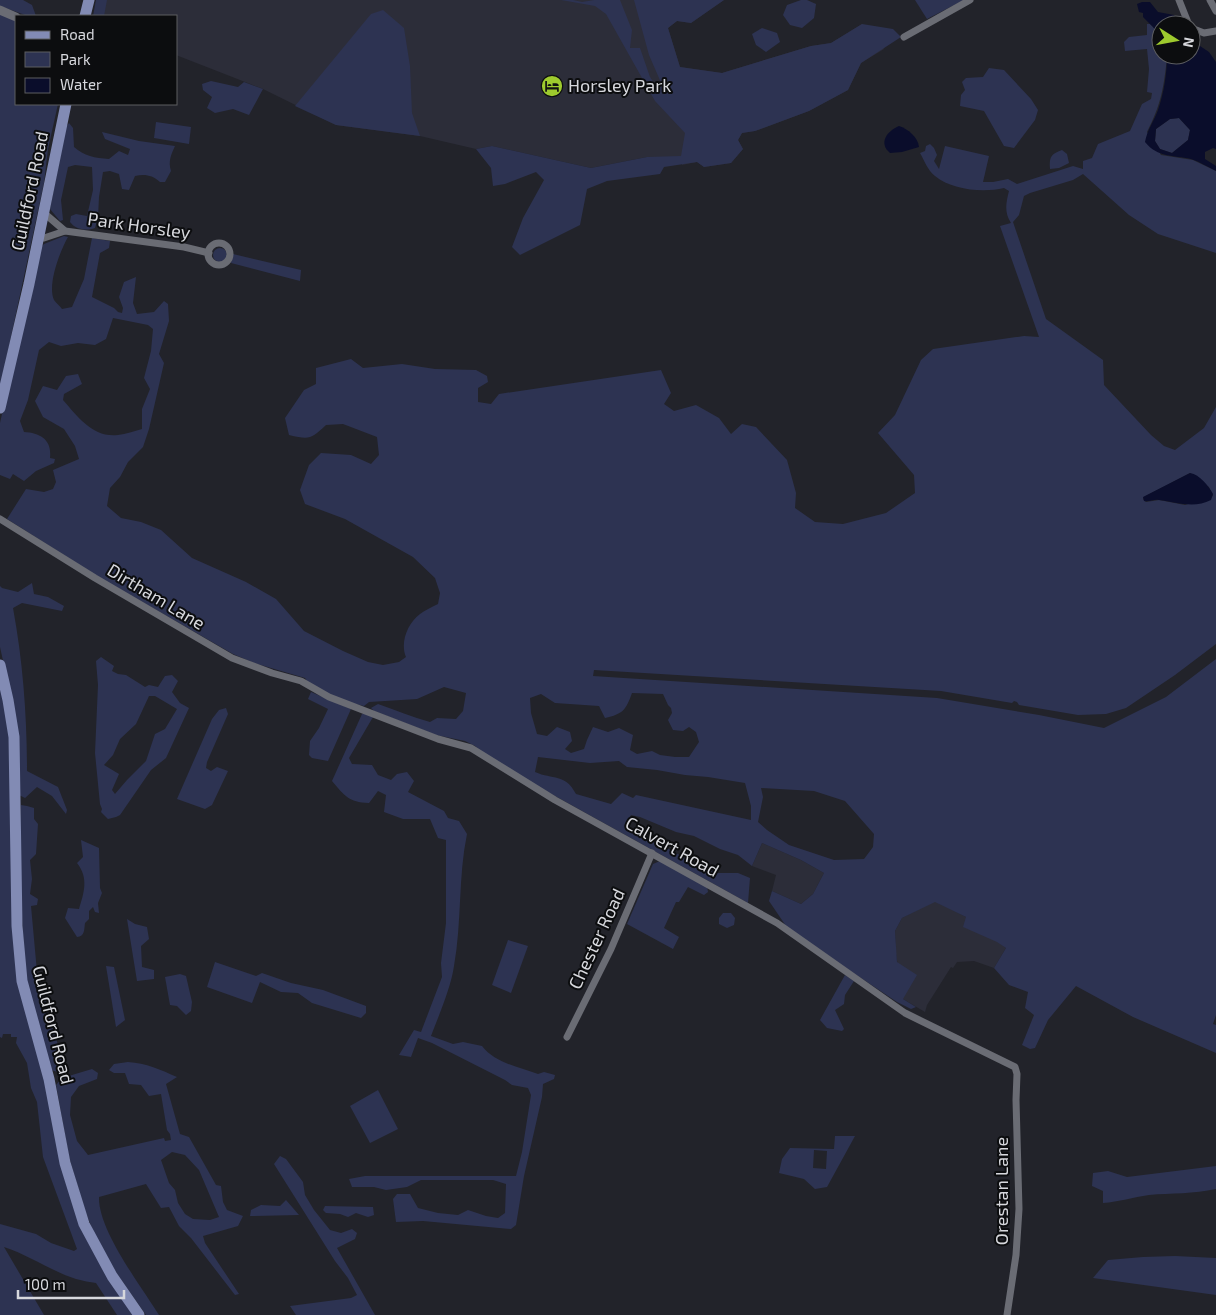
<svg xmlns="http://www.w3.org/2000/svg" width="1216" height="1315" viewBox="0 0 1216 1315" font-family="'Exo 2',sans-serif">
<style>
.built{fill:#2c2d39}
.green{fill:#2d3352;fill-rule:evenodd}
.water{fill:#0a0d2b;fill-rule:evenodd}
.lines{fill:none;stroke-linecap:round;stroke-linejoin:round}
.minor{stroke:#6a6c74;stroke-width:7}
.tertiary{stroke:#6a6c74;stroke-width:9}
.primary{stroke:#828bb4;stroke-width:11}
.labels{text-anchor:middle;stroke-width:4;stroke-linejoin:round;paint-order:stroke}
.poi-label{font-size:18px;fill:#d7d8dd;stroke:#0c0d0f;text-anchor:start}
.street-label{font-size:18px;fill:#d7d8dd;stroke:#0c0d0f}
</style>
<rect width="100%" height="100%" fill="#22232a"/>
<g class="built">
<path d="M 96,0 L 724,0 L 691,23 L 677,21 L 668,28 L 680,67 L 722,73 L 811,46 L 831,43 L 862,24 L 884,49 L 861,63 L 848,90 L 809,111 L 755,131 L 742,133 L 738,140 L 743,149 L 731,163 L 704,167 L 697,162 L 682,165 L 681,157 L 647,157 L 591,168 L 492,146 L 476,149 L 420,136 L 336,125 L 263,89 L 176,55 L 176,16 L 94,16 Z"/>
<path d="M 762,843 L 801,860 L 824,873 L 813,894 L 801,904 L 772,891 L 776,875 L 752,866 Z"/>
<path d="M 935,901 L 966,917 L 1006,948 L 994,968 L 974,961 L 957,962 L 953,968 L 951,967 L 927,1005 L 925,1012 L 903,999 L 896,954 L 895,931 L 902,918 Z"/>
</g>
<g class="green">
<path d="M 0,0 L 23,0 L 32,5 L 36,16 L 28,16 L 0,6 Z"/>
<path d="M 96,0 L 107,0 L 104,16 L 93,16 Z"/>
<path d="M 561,0 L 573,0 L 582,2 L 594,0 L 620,0 L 632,30 L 630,48 L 640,48 L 650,77 L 658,89 L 662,85 L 649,55 L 634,0 L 724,0 L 691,23 L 677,21 L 668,28 L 680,67 L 722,73 L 811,46 L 831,43 L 862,24 L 893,29 L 901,37 L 861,63 L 848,90 L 809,111 L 755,131 L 742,133 L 738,140 L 743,149 L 731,163 L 704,167 L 697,162 L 664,167 L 660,174 L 607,181 L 587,189 L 580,225 L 520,255 L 512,247 L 523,218 L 544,180 L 536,172 L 505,184 L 493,186 L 491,168 L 476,149 L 492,146 L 591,168 L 647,157 L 681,156 L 685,133 L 655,101 L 606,14 L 595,6 Z"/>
<path d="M 801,0 L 807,0 L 816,4 L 814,18 L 802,28 L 790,25 L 783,15 L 787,5 Z"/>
<path d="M 915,0 L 964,0 L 927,19 Z"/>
<path d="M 383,10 L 404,28 L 410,66 L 412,113 L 420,136 L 336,125 L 295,106 L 371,14 Z"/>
<path d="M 0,13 L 16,19 L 16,104 L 58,104 L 48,149 L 44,183 L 0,388 Z"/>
<path d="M 1147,24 L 1150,24 C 1161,34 1161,40 1161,55 L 1167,55 L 1167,57 C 1164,87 1161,105 1147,132 L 1161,155 L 1193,160 L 1216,171 L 1216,253 L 1158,234 L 1129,215 L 1083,174 L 1073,180 L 1030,193 L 1024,196 L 1019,215 L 1013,222 L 1046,319 L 1103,360 L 1104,385 L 1151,435 L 1164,446 L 1175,450 L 1204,428 L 1216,407 L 1216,644 L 1175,675 L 1126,708 L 1106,714 L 1078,715 L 1019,705 L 1017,702 L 1014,701 L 1012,703 L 941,691 L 594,670 L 593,676 L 937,698 L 1039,715 L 1104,728 L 1166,697 L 1216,659 L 1216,1015 L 1213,1024 L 1216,1025 L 1216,1053 L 1133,1017 L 1076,986 L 1048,1020 L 1035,1048 L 1030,1049 L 1022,1045 L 1034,1015 L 1025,1008 L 1028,992 L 1009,985 L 994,968 L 1006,948 L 997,942 L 963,927 L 966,917 L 935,902 L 902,918 L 895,931 L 897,962 L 917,975 L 903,999 L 916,1007 L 911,1009 L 897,1002 L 849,970 L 786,926 L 769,901 L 772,891 L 801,904 L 813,894 L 824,873 L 801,860 L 762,843 L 752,866 L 738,855 L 720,849 L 694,836 L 676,832 L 640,817 L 631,815 L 626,826 L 698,865 L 718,873 L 738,873 L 750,878 L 748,903 L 528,781 L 483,753 L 475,746 L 465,741 L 436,735 L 374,711 L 371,708 L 378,704 C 396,710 412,717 430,722 L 437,718 L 456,719 L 463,711 L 466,693 L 444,687 L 417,699 L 369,702 L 364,706 C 349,703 312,691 305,678 L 254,663 L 233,654 L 97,576 L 7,519 L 26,489 L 44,492 L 53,489 L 56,482 L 53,470 L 79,459 L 75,446 L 64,429 L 43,417 L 35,401 L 43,386 L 57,390 L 66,376 L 78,374 L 82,384 L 64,394 L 63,400 C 78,417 93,438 118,435 C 126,434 134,431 142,429 L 142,409 L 150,389 L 144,378 L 151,351 L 153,329 L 148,325 L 113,318 L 106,339 L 95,345 L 78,343 L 61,346 L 49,342 L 39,350 L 28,400 L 20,421 L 24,432 C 41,433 52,440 50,458 L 55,459 L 54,463 L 36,471 L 24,481 L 13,474 L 10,479 L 0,475 L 0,423 L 39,249 L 44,244 L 64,236 L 68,237 C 60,251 47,285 54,300 C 56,303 60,306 62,309 L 72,307 L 84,279 L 92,238 L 110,241 L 109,248 L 100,253 L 92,297 L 114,308 L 118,312 L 122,313 L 123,308 L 119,297 L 124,282 L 136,277 L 133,303 L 137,314 L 154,312 L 164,301 L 168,304 L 169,321 L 159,354 L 164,363 L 149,429 L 143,447 L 128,462 L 120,477 L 110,488 L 107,506 L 121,518 L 141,522 L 161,530 L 192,558 L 246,582 L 276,599 L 304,631 L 343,651 L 368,662 L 383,665 L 399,662 L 406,657 C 400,643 407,624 420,614 C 425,610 432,607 438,604 L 440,593 L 435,578 L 413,557 L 345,519 L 305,504 L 300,490 L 309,465 L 321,453 L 351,455 L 371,464 L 379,455 L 377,437 L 343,424 L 326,425 C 311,439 310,440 289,435 L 285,418 L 304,390 L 316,384 L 316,368 L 351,359 L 363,368 L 402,364 L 435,369 L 476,370 L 487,376 L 488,382 L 478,388 L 478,402 L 491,404 L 499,394 L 661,370 L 671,393 L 664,404 L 674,411 L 696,405 L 719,418 L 731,434 L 742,424 L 756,427 L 787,460 L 796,493 L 795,508 L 815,522 L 843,524 L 886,513 L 915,493 L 914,475 L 878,433 L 895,415 L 921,360 L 933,349 L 1024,336 L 1039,337 L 1000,226 L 1011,223 C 1004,212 1006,203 1009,191 L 1004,188 C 983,193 952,190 935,176 C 928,171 924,160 920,153 L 925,151 L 926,146 L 930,144 L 934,148 L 937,155 L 934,161 L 939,169 L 945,146 L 989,156 L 983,182 L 993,182 L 1008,179 L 1017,184 L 1073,166 L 1083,169 L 1083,161 L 1092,158 L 1098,144 L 1130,131 L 1142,104 L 1151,99 L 1152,93 L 1147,92 L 1149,69 L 1147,49 L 1125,51 L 1124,42 L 1129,37 L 1147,35 ZM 1190,473 L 1209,487 L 1213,496 L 1185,505 L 1159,500 L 1146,502 L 1143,499 L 1144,497 ZM 632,693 L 663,694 L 668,705 L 671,708 L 672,713 L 668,720 L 673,730 L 683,731 L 689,727 L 696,732 L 699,742 L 689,757 L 675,757 L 660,755 L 652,751 L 637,754 L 630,750 L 633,735 L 619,728 L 608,732 L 593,727 L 587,740 L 584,749 L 571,753 L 565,749 L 572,741 L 570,732 L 557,727 L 547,736 L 537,734 L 531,713 L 530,698 L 541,694 L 555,703 L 599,706 L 605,718 C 623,714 626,710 632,693 ZM 538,757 L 590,763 L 619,761 L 627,767 L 657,770 L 685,775 L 708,777 L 745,783 L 751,806 L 751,820 L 636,795 L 633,798 L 622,793 L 611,804 L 576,794 C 565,773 553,780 535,772 ZM 761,788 L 814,791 L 845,801 L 874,834 L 873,847 L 864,859 L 834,860 L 789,845 L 767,830 L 758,822 L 763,797 Z"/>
<path d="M 762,28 L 777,33 L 780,42 L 766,52 L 756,45 L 752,34 Z"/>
<path d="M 989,68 L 1004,70 L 1031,99 L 1038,110 L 1035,120 L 1014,148 L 1004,146 L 984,111 L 960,106 L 961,95 L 965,90 L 962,82 L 966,78 L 983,77 Z"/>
<path d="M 211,81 L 238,87 L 244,82 L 263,89 L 249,115 L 233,109 L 215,113 L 207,108 L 212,97 L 203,90 L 202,84 Z"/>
<path d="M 1179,118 L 1190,130 L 1188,140 L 1172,153 L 1160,149 L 1155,141 L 1156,129 L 1170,119 Z"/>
<path d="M 156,122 L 191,127 L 189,144 L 154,138 Z"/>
<path d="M 69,123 L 73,128 L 74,147 C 84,156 95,158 109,159 L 119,151 L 128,155 L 130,149 L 105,139 L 102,132 L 139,141 L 175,146 C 171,155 168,161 171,171 L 165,182 L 160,182 C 152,175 145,174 135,176 L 129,190 L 122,189 L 119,174 L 110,171 L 103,172 L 99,197 L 98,217 L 95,228 C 86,231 76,230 70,222 L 71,216 L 76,214 L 87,216 L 93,190 L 92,167 L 75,165 L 68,167 L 61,200 L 63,220 L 60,221 L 50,209 L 66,127 Z"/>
<path d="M 1062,150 L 1067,154 L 1069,163 L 1059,168 L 1050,169 C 1049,157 1051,154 1062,150 Z"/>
<circle cx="220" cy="255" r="7"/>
<path d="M 233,254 L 301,270 L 300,281 L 231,263 Z"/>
<path d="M 32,583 L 34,594 L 48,597 L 64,606 L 62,611 L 22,603 L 13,608 C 23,662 27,716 27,771 L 58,787 L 67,810 L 66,814 L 52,796 L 37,787 L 25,798 L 19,795 L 11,697 L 0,647 L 0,586 L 2,588 L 18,592 Z"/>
<path d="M 101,657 L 114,666 L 112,671 L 118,674 L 126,675 L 145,687 L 149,685 L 158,687 L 165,676 L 172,675 L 178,681 L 172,692 L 180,703 L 189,708 L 166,758 L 151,770 L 120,815 L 116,817 L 108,819 L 101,812 L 102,809 L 100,804 L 95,753 L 98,685 L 96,661 ZM 155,696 L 177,709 L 165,729 L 155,734 L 146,761 L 127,780 L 115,794 L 112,790 L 119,774 L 104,765 L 113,755 L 120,739 L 136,724 L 149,696 Z"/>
<path d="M 0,679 L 11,729 L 14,925 L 81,1224 L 135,1315 L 117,1315 L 96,1283 C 90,1282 83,1281 76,1279 C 51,1271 29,1255 4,1247 L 44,1315 L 0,1315 L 0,1224 L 36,1234 L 51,1243 L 74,1251 L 77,1249 L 43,1157 L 37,1102 L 31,1088 L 27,1063 L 16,1043 L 17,1037 L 11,1037 L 11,1034 L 3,1034 L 2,1038 L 0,1037 Z"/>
<path d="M 311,692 L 351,709 L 328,761 L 312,758 L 309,755 L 310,741 L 319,728 L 328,709 L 308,699 Z"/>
<path d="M 226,708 L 228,714 L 207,762 L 206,768 L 211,771 L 217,767 L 228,771 L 212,805 L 205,809 L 177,799 L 212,719 L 219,710 Z"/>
<path d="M 366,713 L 373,717 L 349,758 L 352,764 L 372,765 L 378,775 L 391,780 L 397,774 L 407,772 L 414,781 L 408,792 L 444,811 L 448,818 L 459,821 L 467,834 C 458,877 462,922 454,966 C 451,987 439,1015 431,1036 L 453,1044 L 463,1042 L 482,1046 C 495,1063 519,1067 538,1074 L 544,1072 L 555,1075 L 554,1079 L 543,1084 L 542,1097 L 524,1176 L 516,1225 L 511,1229 L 423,1221 L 396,1222 L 393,1199 L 397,1194 L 410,1194 L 418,1208 L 438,1213 L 458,1215 L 468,1210 L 486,1216 L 498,1218 L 505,1213 L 506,1184 L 493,1180 L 421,1180 L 407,1187 L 386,1190 L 374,1187 L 352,1187 L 349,1179 L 365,1176 L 516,1176 L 522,1152 L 531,1095 L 528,1088 L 512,1085 L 505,1080 L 432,1043 L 418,1038 L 411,1057 L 399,1055 L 414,1030 L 421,1032 L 442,977 L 441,963 L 446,923 L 446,840 L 438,838 L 430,819 L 403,819 L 384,812 L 386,795 L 378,791 L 369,803 C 348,802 345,796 332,781 L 362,714 Z"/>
<path d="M 21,805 L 27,806 L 34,808 L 34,819 L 38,824 L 36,854 L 30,860 L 32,879 L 30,894 L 38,899 L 37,905 L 31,906 L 37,972 L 64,1066 L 64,1070 L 58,1072 L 51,1070 L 26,987 L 21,900 Z"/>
<path d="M 81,840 L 99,848 L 100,888 L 102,893 L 98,903 L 99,913 L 95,912 L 93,907 L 89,911 L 89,919 L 85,923 C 84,930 85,936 77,937 L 65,918 L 68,908 L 79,909 C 84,893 89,878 77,863 L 83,857 Z"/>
<path d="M 660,861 L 707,886 L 708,892 L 704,895 L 688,887 L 679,902 L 676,902 L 664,928 L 679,937 L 673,949 L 627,924 L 653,864 Z"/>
<path d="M 723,913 L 731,913 L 735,918 L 734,925 L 727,928 L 719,924 L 719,918 Z"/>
<path d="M 127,919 L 135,924 L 147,927 L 149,939 L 141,946 L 142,967 L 154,970 L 154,979 L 137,981 Z"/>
<path d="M 508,940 L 528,946 L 511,993 L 492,985 Z"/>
<path d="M 215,962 L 256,976 L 262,973 L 291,983 L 323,990 L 366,1006 L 366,1013 L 361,1018 L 312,1003 L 298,993 L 281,992 L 260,982 L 252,1003 L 207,987 Z"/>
<path d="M 106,966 L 114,967 L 125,1020 L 116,1027 Z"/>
<path d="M 180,974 L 186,976 L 192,1002 L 191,1011 L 186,1015 L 177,1006 L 170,1005 L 165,977 Z"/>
<path d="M 845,975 L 854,981 L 845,995 L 844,1004 L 835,1010 L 844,1029 L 842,1031 L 827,1028 L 820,1020 Z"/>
<path d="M 128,1062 C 146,1063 161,1070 177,1077 L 166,1084 L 180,1134 L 189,1137 L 216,1185 L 221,1186 L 223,1202 L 227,1210 L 243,1216 L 238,1226 L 203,1236 L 205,1243 L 239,1294 L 235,1295 L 191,1238 L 179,1226 L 169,1207 L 161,1208 L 146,1184 L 99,1197 C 98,1230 141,1286 159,1315 L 146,1315 L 115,1271 L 94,1233 L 85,1211 L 69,1157 L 56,1085 L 62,1078 L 92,1069 L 98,1073 L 97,1079 L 79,1086 L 71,1097 L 70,1115 L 77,1141 L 88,1155 L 164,1138 L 165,1141 L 171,1140 L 170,1134 L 167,1130 L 161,1094 L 149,1096 L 141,1085 L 129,1084 L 125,1073 L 114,1073 L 109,1070 L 114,1064 ZM 172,1152 L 185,1155 L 199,1170 L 219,1217 L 210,1220 L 193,1219 L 185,1214 L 178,1203 L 175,1190 L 169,1183 L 161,1160 Z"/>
<path d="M 378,1090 L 398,1129 L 370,1143 L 350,1106 Z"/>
<path d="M 835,1136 L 855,1136 L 827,1187 L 815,1189 L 804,1179 L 779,1173 L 782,1159 L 790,1148 L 834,1149 ZM 814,1150 L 827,1151 L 826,1169 L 813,1168 Z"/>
<path d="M 280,1156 L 286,1159 L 303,1182 L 305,1195 L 314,1210 L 330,1230 L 341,1233 L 352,1229 L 357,1233 L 355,1239 L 337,1248 L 375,1315 L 296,1315 L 290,1306 L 351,1298 L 357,1295 L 348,1278 L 335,1261 L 274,1164 Z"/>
<path d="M 1216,1166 L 1216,1189 C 1194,1194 1171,1193 1149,1195 C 1133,1197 1119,1202 1103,1203 L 1103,1191 L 1092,1186 L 1093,1173 L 1108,1171 L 1127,1177 Z"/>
<path d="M 286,1200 L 299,1215 L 250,1216 L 251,1210 L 261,1205 L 280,1206 Z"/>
<path d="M 325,1206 L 373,1207 L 374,1215 L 368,1217 L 356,1213 L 348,1217 L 340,1214 L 326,1213 L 323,1210 Z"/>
<path d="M 1175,1256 L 1216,1258 L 1216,1295 L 1093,1278 L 1108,1260 L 1143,1257 Z"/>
</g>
<g class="water">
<path d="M 1142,2 L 1150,2 L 1158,12 L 1174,15 L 1181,25 L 1161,25 L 1161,38 L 1153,27 L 1143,17 L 1143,13 L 1139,12 L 1137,4 Z"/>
<path d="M 1191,40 L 1209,52 L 1216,62 L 1216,149 L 1213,148 L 1205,152 L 1205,159 L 1216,166 L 1216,171 C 1208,167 1200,162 1191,159 C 1173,155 1158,158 1145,142 C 1147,130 1154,121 1158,110 C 1164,92 1167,73 1167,55 L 1191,55 ZM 1179,118 L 1190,130 L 1188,140 L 1172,153 L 1160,149 L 1155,141 L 1156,129 L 1170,119 Z"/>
<path d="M 899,126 C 908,129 918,137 919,147 L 902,152 L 890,153 C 878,143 887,131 899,126 Z"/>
<path d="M 1190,473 C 1200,475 1208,485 1213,494 L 1211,500 C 1194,509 1176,502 1159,500 C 1154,499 1149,502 1144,501 L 1143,497 Z"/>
</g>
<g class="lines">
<g class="minor">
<path d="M 1179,0 L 1189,25"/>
<path d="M 1210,0 L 1216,11"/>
<path d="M 1191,28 L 1204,33 L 1216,31"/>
<path d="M 904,37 L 970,0"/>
<path d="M 44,213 L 65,231 L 184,247 L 209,253"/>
<path d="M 38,238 L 44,238 L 65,231"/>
<circle cx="219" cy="254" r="11"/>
<path d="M 0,519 L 95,578 L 232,658 L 272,673 L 301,681 L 329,697 L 438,739 L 471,748 L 555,800 L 777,923 L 905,1013 L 1015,1067 L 1017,1074 L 1016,1100 L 1019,1209 L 1016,1255 L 1007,1315"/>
<path d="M 567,1037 L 611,949 L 652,853"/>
</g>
<path class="tertiary" d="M 0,10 L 16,17"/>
<g class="primary">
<path d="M 85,16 L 89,0"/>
<path d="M 0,408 L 29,284 L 66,104"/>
<path d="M 0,665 L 8,700 L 14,737 L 17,926 L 22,981 L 49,1079 L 65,1163 L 84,1224 L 112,1276 L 139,1315"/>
</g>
</g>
<defs>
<g id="hotel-disc" transform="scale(1.125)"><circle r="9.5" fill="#9eca2e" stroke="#0c0d0f"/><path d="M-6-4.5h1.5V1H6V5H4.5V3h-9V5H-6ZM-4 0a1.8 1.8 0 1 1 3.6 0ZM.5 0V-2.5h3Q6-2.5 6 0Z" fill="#111"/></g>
</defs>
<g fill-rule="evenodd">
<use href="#hotel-disc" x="552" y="86"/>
</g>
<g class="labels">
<g class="poi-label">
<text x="568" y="92">Horsley Park</text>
</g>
<g class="street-label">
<text transform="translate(30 191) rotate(-78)" y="6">Guildford Road</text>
<text transform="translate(139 226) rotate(8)" y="6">Park Horsley</text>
<text transform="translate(156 597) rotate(31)" y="6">Dirtham Lane</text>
<text transform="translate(672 847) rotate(29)" y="6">Calvert Road</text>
<text transform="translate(597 939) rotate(-65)" y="6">Chester Road</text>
<text transform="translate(53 1025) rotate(76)" y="6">Guildford Road</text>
<text transform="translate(1002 1191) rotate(-90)" y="6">Orestan Lane</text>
</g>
</g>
<rect x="15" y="15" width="162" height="90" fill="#0c0d0f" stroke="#5d5e61"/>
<rect x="25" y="31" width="25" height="8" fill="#828bb4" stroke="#5d5e61"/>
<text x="60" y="40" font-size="15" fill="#d7d8dd">Road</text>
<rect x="25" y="52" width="25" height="15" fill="#2d3352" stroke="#5d5e61"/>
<text x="60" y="65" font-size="15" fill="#d7d8dd">Park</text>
<rect x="25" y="78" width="25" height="15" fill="#0a0d2b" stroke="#5d5e61"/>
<text x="60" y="90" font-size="15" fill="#d7d8dd">Water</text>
<g transform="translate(1176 40) rotate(101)"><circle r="24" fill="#0c0d0f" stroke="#5d5e61"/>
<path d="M0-4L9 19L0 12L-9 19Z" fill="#9eca2e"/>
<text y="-8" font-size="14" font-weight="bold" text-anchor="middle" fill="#d7d8dd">N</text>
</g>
<path d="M18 1290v8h106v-8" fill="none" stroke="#d7d8dd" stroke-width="2.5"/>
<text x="25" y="1290" font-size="15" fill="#d7d8dd" stroke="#0c0d0f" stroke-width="4" paint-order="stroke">100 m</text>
</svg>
